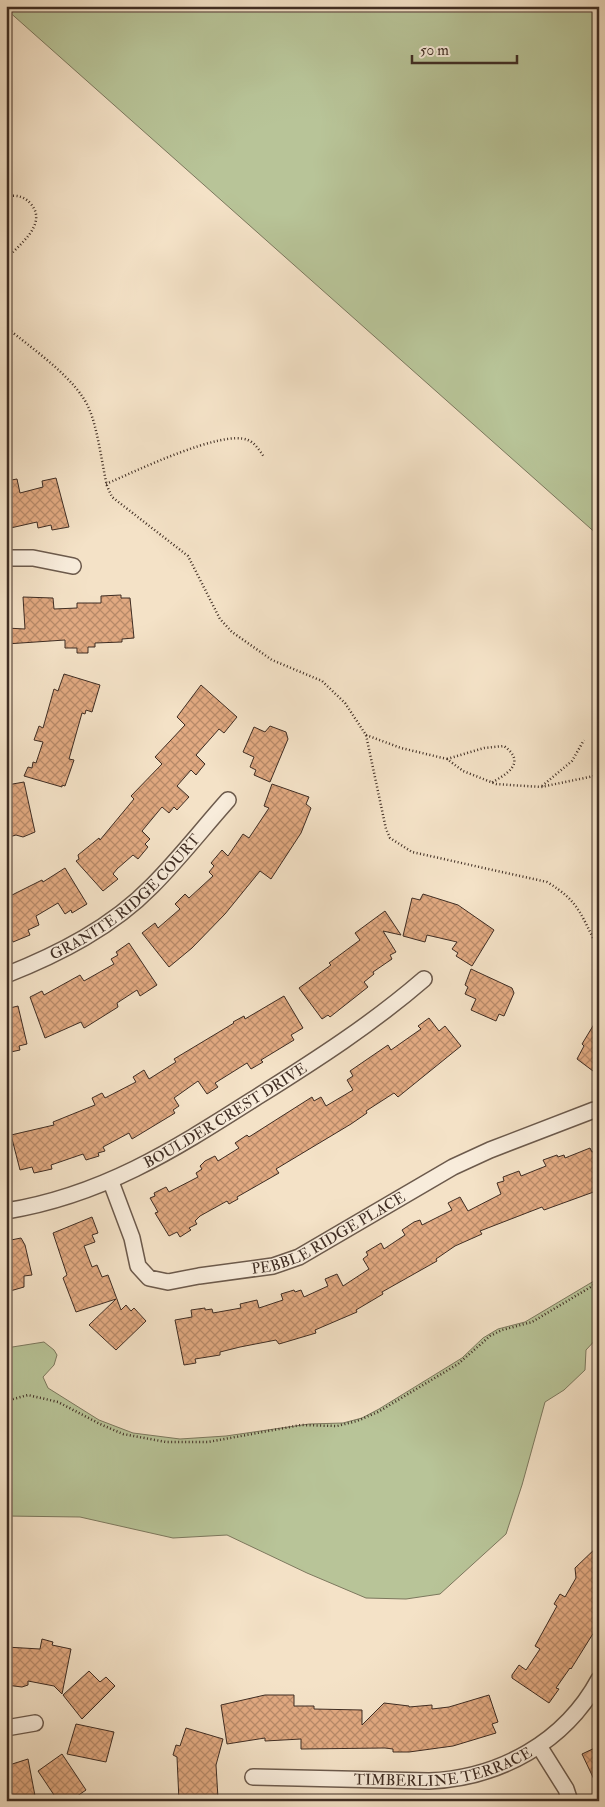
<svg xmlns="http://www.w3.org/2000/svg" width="605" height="1807" viewBox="0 0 605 1807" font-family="'IM FELL Double Pica',serif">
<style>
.green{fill:#b8c498;stroke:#7c785e}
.building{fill:url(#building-cross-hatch);stroke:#3f2d23}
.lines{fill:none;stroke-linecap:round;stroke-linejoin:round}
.street-casing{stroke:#6c5a4c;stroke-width:18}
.path{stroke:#3f2d23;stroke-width:2.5;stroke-dasharray:1 2.5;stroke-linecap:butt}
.street{stroke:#f8ecdb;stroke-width:15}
.labels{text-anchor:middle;stroke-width:4;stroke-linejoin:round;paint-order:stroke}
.street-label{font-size:15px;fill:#3f2d23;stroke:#f8ecdb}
</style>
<defs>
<pattern id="building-cross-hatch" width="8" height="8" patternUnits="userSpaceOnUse" patternTransform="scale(1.25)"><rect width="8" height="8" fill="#e1a981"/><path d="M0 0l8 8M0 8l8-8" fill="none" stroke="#b88a69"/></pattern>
</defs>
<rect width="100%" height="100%" fill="#f4e2c7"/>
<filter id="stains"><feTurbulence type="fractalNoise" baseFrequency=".004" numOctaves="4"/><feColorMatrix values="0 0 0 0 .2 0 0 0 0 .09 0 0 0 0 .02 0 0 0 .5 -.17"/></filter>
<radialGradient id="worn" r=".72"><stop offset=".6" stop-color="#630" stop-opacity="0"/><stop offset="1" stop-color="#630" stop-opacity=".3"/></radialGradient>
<g class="green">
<path d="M 6,6 L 599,6 L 599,536 L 6,9 Z"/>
<path d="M 599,1278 L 599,1336 L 586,1350 L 585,1370 L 564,1390 L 545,1402 L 522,1485 L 506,1534 L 440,1594 L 406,1599 L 366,1598 L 307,1573 L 227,1535 L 173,1538 L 80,1517 L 6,1516 L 6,1348 L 44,1342 L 54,1350 L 57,1355 L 54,1365 L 43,1377 L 48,1388 L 99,1420 L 133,1433 L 180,1439 L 226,1436 L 309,1424 L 343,1423 L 362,1418 L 379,1409 L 462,1358 L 483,1338 L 498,1329 L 525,1322 Z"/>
</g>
<g class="building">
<path d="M 56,478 L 69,527 L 52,530 L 51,525 L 38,528 L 37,522 L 6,529 L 6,481 L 17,479 L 20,493 L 43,487 L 42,481 Z"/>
<path d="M 121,595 L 121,598 L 130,598 L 134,638 L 122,639 L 122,642 L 95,643 L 95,647 L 88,647 L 88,653 L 77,653 L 77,648 L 65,648 L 65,640 L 6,644 L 6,628 L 25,629 L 23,597 L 53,598 L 54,609 L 77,608 L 77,603 L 101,603 L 101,596 Z"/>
<path d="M 64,674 L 100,685 L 92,712 L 86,710 L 85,714 L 82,713 L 69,759 L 74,760 L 65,786 L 62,785 L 62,787 L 24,776 L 28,767 L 32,768 L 33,762 L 36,763 L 43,742 L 34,740 L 39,726 L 43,728 L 54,689 L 58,691 Z"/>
<path d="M 201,685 L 237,717 L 224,733 L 219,729 L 196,755 L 205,764 L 196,775 L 191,770 L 177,786 L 189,797 L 177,810 L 174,807 L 169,813 L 162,807 L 142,831 L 150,839 L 145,844 L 148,847 L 138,859 L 133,855 L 117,869 L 113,874 L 118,879 L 103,891 L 76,861 L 79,859 L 78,855 L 99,838 L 100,840 L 134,799 L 131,796 L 162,764 L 155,757 L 185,725 L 177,717 Z"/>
<path d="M 270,726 L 286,732 L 288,739 L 270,782 L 254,775 L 256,770 L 250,767 L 254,757 L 243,752 L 254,727 L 265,732 Z"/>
<path d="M 24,782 L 35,832 L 23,837 L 16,835 L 6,838 L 7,785 Z"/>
<path d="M 272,784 L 309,797 L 306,804 L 311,808 L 301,833 L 271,879 L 260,871 L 225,914 L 192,948 L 169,967 L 142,933 L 155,923 L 158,928 L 180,909 L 175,904 L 185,894 L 189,898 L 213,876 L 209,872 L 214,866 L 211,863 L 222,850 L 228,856 L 243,834 L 249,838 L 269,808 L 264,806 Z"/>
<path d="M 65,868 L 87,904 L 72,913 L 71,910 L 65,914 L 58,903 L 36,916 L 39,925 L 28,930 L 30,935 L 13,942 L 6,928 L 6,898 L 42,880 L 43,882 Z"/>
<path d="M 423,894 L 458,905 L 494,930 L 472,966 L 456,956 L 458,953 L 452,949 L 457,942 L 427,935 L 425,942 L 403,936 L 412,898 L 420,900 Z"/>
<path d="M 385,911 L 401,935 L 383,931 L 396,952 L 390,955 L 392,959 L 373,972 L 374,974 L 364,982 L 368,987 L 330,1017 L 328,1015 L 322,1019 L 299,988 L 331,965 L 329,963 L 360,940 L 355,933 Z"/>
<path d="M 129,943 L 157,985 L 140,996 L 137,990 L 117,1003 L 118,1007 L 86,1027 L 84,1028 L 81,1022 L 45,1038 L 30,997 L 42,991 L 44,995 L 80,975 L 84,981 L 114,964 L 111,959 L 118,955 L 116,952 Z"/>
<path d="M 471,969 L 512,988 L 514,993 L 504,1016 L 499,1014 L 496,1021 L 471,1010 L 476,999 L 465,994 L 468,987 L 465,985 Z"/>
<path d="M 284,996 L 303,1028 L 291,1035 L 294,1040 L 261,1060 L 263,1062 L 251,1069 L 247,1063 L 215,1083 L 218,1087 L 207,1094 L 198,1081 L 174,1098 L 179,1106 L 173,1110 L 175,1113 L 132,1139 L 129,1133 L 103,1147 L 105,1151 L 98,1153 L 99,1156 L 86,1160 L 83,1154 L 51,1165 L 52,1169 L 34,1173 L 32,1167 L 20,1170 L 11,1135 L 54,1125 L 53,1122 L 95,1105 L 92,1098 L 102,1093 L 105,1098 L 136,1082 L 133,1077 L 144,1070 L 149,1079 L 176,1062 L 174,1059 L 234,1023 L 233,1022 L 244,1016 L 245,1019 Z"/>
<path d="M 18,1006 L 27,1044 L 19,1046 L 20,1050 L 6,1053 L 6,1009 Z"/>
<path d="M 599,1016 L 599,1060 L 593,1071 L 577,1059 L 584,1046 L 582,1044 Z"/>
<path d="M 429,1018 L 439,1031 L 445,1026 L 461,1046 L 398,1097 L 394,1093 L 366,1111 L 367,1113 L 351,1124 L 276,1169 L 279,1173 L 237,1197 L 238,1199 L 229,1204 L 227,1201 L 200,1216 L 195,1221 L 197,1224 L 189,1228 L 191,1230 L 180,1237 L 177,1232 L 169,1236 L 155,1213 L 158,1212 L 150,1198 L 155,1196 L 154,1193 L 166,1187 L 169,1192 L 198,1177 L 196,1173 L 202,1169 L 200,1166 L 205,1161 L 215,1156 L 218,1161 L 239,1148 L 235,1143 L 247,1135 L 249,1137 L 312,1097 L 314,1101 L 321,1097 L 326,1106 L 353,1090 L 347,1080 L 353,1076 L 350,1071 L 388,1045 L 391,1050 L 421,1029 L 418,1026 Z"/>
<path d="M 590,1148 L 592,1152 L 599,1149 L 599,1190 L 544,1210 L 542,1207 L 480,1231 L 482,1234 L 455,1246 L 436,1259 L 437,1261 L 382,1292 L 383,1294 L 356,1310 L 357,1312 L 315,1330 L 316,1333 L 279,1344 L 276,1340 L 240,1347 L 220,1352 L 220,1355 L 195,1359 L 196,1363 L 184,1365 L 175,1320 L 192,1317 L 191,1310 L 205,1308 L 205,1310 L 212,1309 L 213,1313 L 241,1308 L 240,1304 L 257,1300 L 259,1308 L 283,1300 L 281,1294 L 294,1290 L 295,1292 L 301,1290 L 304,1297 L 328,1286 L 325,1279 L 337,1274 L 343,1286 L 369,1269 L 363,1259 L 368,1255 L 366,1252 L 381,1243 L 384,1249 L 405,1235 L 402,1230 L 414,1222 L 420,1220 L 422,1225 L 452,1210 L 448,1203 L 460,1197 L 468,1211 L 501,1194 L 497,1183 L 504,1181 L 503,1177 L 519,1171 L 521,1176 L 546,1166 L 543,1160 L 557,1155 L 558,1157 L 564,1155 L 565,1158 Z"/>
<path d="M 92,1217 L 98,1233 L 92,1235 L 95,1242 L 84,1246 L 92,1267 L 97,1265 L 102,1277 L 108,1275 L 121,1310 L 126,1305 L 131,1311 L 134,1308 L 146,1321 L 116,1350 L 89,1325 L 116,1299 L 76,1312 L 63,1278 L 67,1275 L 53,1233 Z"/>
<path d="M 21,1238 L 25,1245 L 32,1275 L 24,1276 L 24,1287 L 10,1291 L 10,1288 L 6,1289 L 6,1241 Z"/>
<path d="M 599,1545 L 599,1624 L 571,1669 L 570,1668 L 556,1688 L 559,1689 L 549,1703 L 512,1678 L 512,1675 L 519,1665 L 526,1670 L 540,1649 L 535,1646 L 557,1606 L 554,1604 L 560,1594 L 565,1597 L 576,1578 L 575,1568 Z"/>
<path d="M 42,1639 L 53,1642 L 52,1645 L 71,1649 L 62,1694 L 54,1686 L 28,1681 L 28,1685 L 22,1687 L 6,1685 L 6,1647 L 40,1649 Z"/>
<path d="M 89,1671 L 100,1682 L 106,1677 L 115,1686 L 82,1719 L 63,1695 Z"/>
<path d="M 265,1695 L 294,1695 L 294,1706 L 314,1706 L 314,1709 L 362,1710 L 362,1725 L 384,1703 L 409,1706 L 409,1707 L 432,1705 L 432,1709 L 449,1707 L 489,1695 L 498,1722 L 492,1724 L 496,1733 L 453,1746 L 409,1752 L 393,1752 L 393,1749 L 385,1748 L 301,1749 L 301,1739 L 265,1741 L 265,1738 L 227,1744 L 221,1705 Z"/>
<path d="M 76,1724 L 114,1732 L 106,1762 L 67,1754 Z"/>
<path d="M 186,1728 L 223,1739 L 216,1765 L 218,1798 L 179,1801 L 177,1757 L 173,1755 L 176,1745 L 180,1746 Z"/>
<path d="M 599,1746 L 599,1790 L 582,1754 Z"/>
<path d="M 62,1754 L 86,1790 L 70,1801 L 58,1801 L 38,1771 Z"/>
<path d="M 28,1759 L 36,1801 L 22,1801 L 22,1798 L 6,1801 L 6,1766 Z"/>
</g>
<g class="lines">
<g class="street-casing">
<g id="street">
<path d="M 6,558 L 33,558 L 73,566"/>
<path id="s1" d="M 6,975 C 59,954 112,927 152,886 C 179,859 203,828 228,800"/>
<path id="s2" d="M 111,1182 L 132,1238 L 138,1266 L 149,1278 L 168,1282 L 199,1276 L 273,1266 L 299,1257 L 453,1167 L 490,1150 L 594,1110"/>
<path id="s3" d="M 6,1211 C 104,1195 175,1149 257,1097 C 316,1060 372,1024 424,979"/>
<path d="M 6,1728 L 35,1723"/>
<path d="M 539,1746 L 566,1789 L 570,1801"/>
<path id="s4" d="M 253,1777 L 429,1781 C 500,1778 565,1742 599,1679"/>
</g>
</g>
<g class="path">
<path d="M 6,196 C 17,195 24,196 31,204 C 48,224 19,245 6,259"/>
<path d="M 6,327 C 32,349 78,379 90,411 C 98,431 102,464 107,486 L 112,497 L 188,556 L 220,619 L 232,632 L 272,660 L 322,681 L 345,703 L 366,735 L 386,829 L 390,838 L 412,852 L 547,882 C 581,902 581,917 599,949"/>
<path d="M 106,484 C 134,472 222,429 248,440 C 255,443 260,451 264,457"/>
<path d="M 366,735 L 401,748 L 447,759 L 463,771 L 496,784 L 541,787 L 599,775"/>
<path d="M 447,759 L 484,748 L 504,746 C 527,763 507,774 491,783"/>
<path d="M 542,786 L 572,761 L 584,740"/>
<path d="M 6,1401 L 28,1395 L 58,1402 L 100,1424 L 123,1434 L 166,1442 L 208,1442 L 301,1425 L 337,1426 L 357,1421 L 378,1412 L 458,1364 L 490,1336 L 502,1330 L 532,1322 L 599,1282"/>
</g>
<use href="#street" class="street"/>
</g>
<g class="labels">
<g class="street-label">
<text dy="5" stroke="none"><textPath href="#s1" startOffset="144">GRANITE RIDGE COURT</textPath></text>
<text dy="5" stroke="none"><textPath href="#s3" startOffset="241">BOULDER CREST DRIVE</textPath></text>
<text dy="5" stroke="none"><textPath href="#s2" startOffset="294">PEBBLE RIDGE PLACE</textPath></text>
<text dy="5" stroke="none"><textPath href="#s4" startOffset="192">TIMBERLINE TERRACE</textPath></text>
</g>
</g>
<rect width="605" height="1807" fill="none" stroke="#f4e2c7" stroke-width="25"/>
<rect x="8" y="8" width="590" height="1792" fill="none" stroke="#3f2d23" stroke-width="2.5"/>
<rect x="12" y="12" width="580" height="1782" fill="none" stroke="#3f2d23"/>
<path d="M412 55v8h105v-8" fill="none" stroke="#3f2d23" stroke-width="2.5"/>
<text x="420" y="55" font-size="15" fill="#3f2d23" stroke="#f8ecdb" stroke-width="4" paint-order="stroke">50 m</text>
<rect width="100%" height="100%" filter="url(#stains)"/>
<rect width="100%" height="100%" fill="url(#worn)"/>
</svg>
